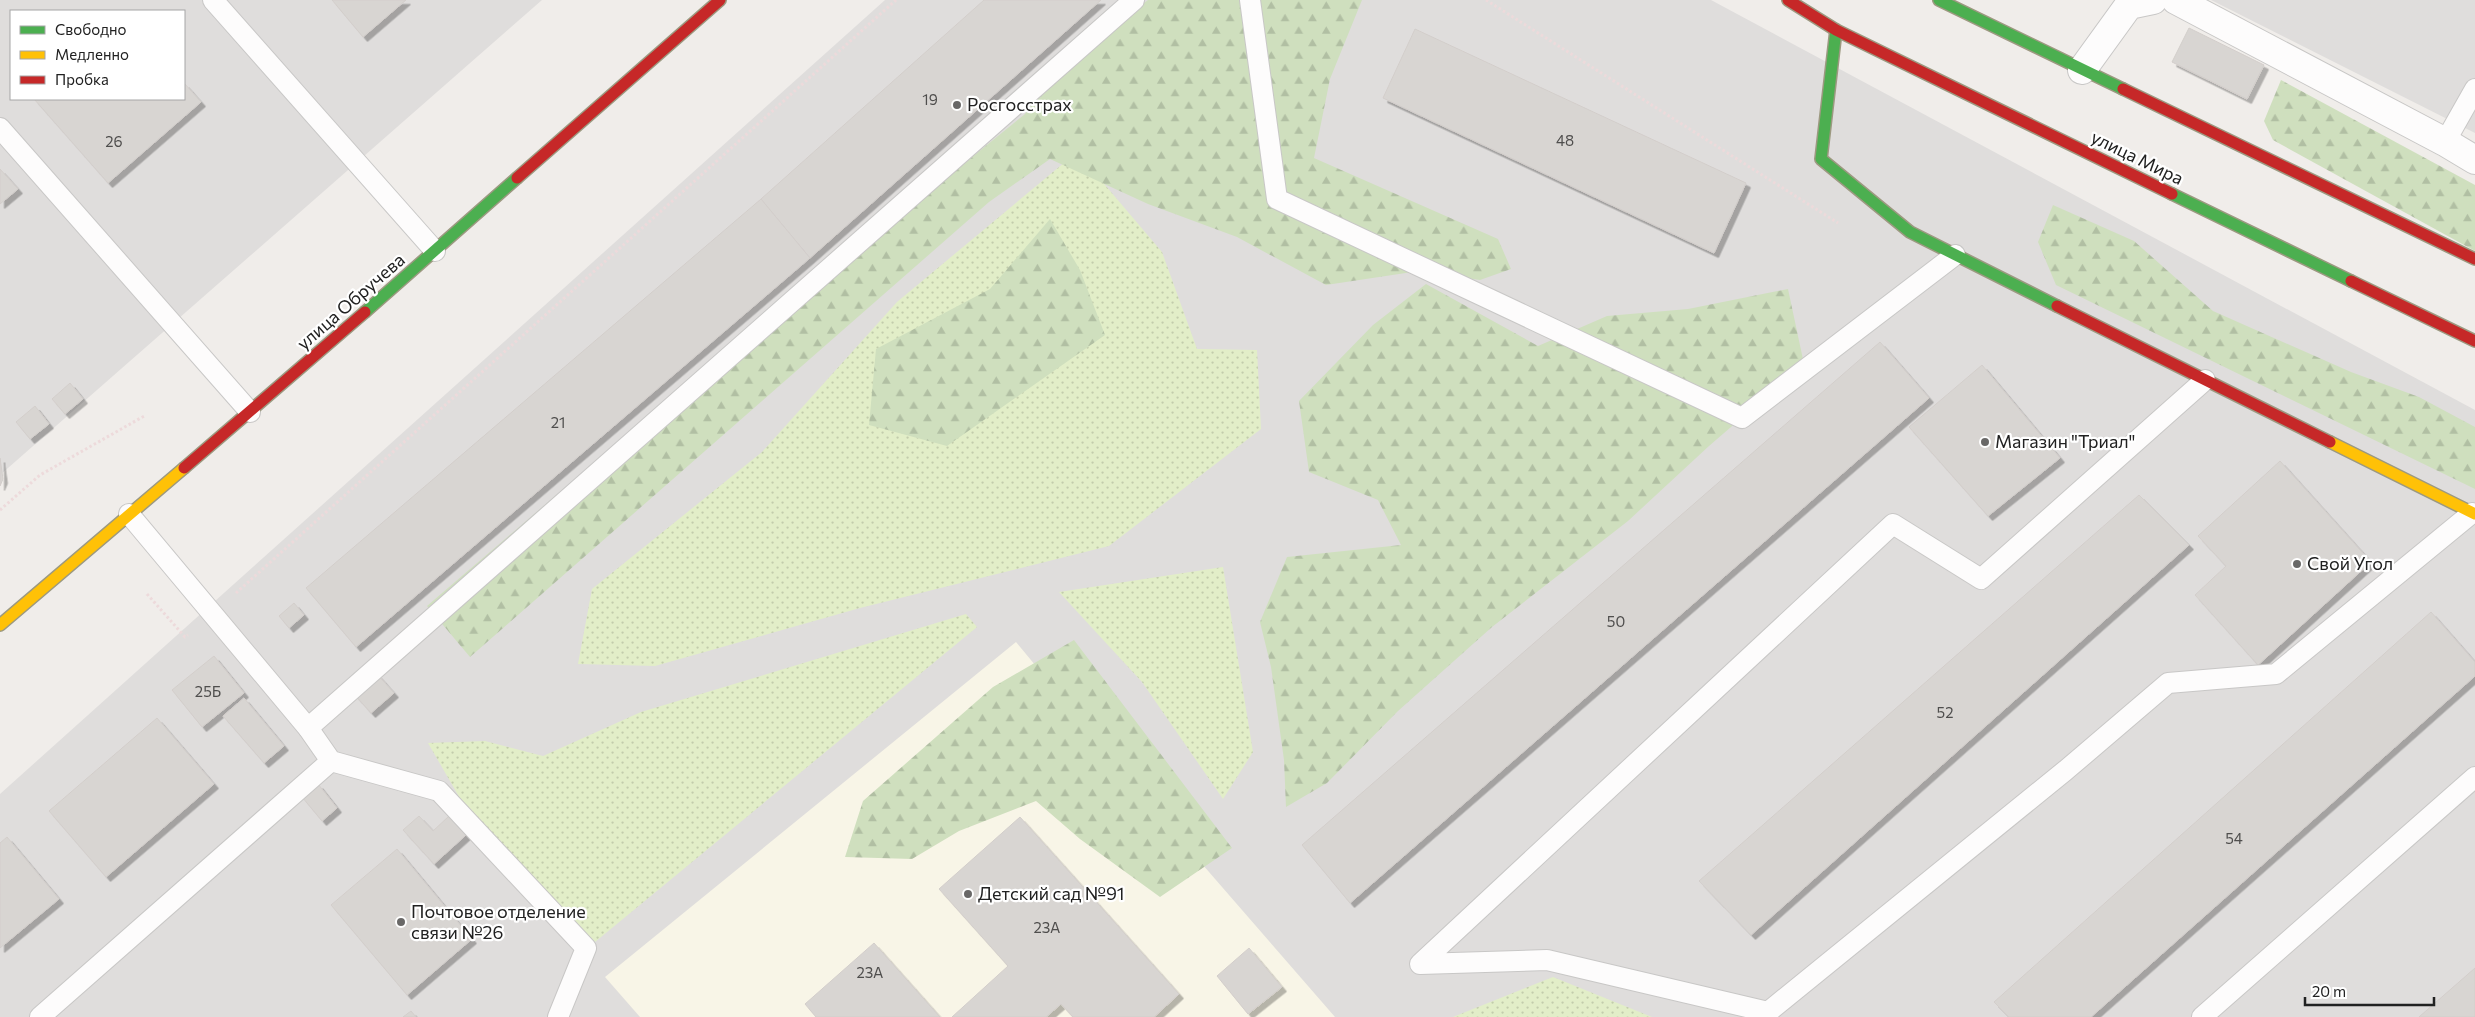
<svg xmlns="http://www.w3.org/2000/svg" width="2475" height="1017" viewBox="0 0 2475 1017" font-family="Commissioner,sans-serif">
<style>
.residential{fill:#dfdddc;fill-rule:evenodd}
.education{fill:#f8f5e7}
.grass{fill:url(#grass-dots)}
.forest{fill:url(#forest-firs)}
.building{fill:#d8d5d2;stroke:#d3cecb;filter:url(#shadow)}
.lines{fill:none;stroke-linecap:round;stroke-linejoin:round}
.lane-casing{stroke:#c8c7c6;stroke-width:22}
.street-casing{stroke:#c8c7c6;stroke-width:30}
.fast-casing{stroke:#9c9980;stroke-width:14}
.slow-casing{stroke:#9c9980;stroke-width:14}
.jam-casing{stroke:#9c9980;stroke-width:14}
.path{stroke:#eddadb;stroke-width:3;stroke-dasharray:2.5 2.5;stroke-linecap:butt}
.lane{stroke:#fdfcfc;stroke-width:20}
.street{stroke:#fdfcfc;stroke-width:28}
.fast{stroke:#4caf50;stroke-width:11}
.slow{stroke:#ffc107;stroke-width:11}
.jam{stroke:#c62828;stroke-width:11}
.poi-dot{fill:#696867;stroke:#fff;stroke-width:2}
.labels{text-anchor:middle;stroke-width:4.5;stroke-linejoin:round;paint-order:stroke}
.number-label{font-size:15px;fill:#4f4e4d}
.poi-label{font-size:18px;fill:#212121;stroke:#fff;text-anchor:start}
.street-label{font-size:18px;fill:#212121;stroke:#fff}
</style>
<defs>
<pattern id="grass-dots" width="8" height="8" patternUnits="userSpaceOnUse" patternTransform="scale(1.25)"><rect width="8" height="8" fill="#e2eec8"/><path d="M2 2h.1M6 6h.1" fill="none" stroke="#c2ccac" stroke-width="1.8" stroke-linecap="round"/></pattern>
<pattern id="forest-firs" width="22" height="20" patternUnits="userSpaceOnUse" patternTransform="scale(1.25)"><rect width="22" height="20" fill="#cfdfbe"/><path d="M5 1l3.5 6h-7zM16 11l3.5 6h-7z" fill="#b1bfa3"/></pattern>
<filter id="shadow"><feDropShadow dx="4.5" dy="4.5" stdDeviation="0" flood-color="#0004"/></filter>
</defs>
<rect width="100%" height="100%" fill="#f0edea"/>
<g class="residential">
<path d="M 0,0 L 542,0 L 0,475 ZM 11,11 L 184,11 L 184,99 L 11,99 Z"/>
<path d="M 885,0 L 1711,0 L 2475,410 L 2475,1017 L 0,1017 L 0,794 Z"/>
<path d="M 2211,0 L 2475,0 L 2475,133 Z"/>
</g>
<path class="education" d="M 1016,642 L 1156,811 L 1335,1017 L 640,1017 L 605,977 Z"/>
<g class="grass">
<path d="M 1077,152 L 1162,252 L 1197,349 L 1257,350 L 1261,429 L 1109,546 L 860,608 L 655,666 L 578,664 L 592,589 L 762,452 L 897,302 Z"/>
<path d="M 1223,567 L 1253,752 L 1223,799 L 1142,682 L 1059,592 Z"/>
<path d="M 966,614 L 977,627 L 595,942 L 469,814 L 428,743 L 485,741 L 543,756 L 641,712 Z"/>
<path d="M 1553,977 L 1652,1017 L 1453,1017 Z"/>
</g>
<g class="forest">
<path d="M 1148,0 L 1362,0 L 1330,79 L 1314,158 L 1498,239 L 1511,269 L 1480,280 L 1419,271 L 1326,285 L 1237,237 L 1148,204 L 1050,159 L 989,202 L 470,657 L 427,606 L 841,251 L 961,166 L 1025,114 L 1063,64 Z"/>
<path d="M 2281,80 L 2475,185 L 2475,251 L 2273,140 L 2264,121 Z"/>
<path d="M 2053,205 L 2134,241 L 2213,311 L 2351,372 L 2419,397 L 2475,427 L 2475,489 L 2056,285 L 2038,242 Z"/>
<path d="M 1050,219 L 1080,270 L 1105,335 L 947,446 L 869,425 L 876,349 L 990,289 Z"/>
<path d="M 1426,284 L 1538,346 L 1607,316 L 1688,309 L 1788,289 L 1804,364 L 1709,446 L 1628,521 L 1492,627 L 1398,711 L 1327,783 L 1286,807 L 1284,760 L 1271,667 L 1260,622 L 1287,557 L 1401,545 L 1378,500 L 1309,472 L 1299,401 L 1373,325 Z"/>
<path d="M 1074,640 L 1232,848 L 1160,897 L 1080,839 L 1036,801 L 959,831 L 912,859 L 845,857 L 863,801 L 993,687 Z"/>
</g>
<g class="building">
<path d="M 332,0 L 406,0 L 363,37 Z"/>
<path d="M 984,0 L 1101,0 L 810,258 L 761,199 Z"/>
<path d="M 2189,28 L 2264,65 L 2247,99 L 2172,62 Z"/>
<path d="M 1415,29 L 1746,183 L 1714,253 L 1383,98 Z"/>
<path d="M 184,83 L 201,102 L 108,183 L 34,99 L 184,99 Z"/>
<path d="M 0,169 L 18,189 L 0,204 Z"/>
<path d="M 761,199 L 810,258 L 356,647 L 306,588 Z"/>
<path d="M 1880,342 L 1929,398 L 1350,903 L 1302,845 Z"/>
<path d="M 1982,365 L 2060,458 L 1988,516 L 1909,427 Z"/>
<path d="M 70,383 L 83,399 L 65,414 L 52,399 Z"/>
<path d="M 35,406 L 49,424 L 30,439 L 16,422 Z"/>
<path d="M 0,458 L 3,479 L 0,486 Z"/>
<path d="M 2280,461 L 2371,562 L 2258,665 L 2195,595 L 2226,566 L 2198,536 Z"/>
<path d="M 2139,495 L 2189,545 L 1751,935 L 1699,881 Z"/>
<path d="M 294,603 L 304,615 L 289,628 L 279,616 Z"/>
<path d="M 2431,612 L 2475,662 L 2475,676 L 2091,1017 L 2009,1017 L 1994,1002 Z"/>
<path d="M 214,656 L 244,693 L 202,727 L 172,690 Z"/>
<path d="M 377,674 L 394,693 L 371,713 L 354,694 Z"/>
<path d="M 244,698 L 284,746 L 264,763 L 223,716 Z"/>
<path d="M 157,718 L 214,784 L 106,877 L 49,811 Z"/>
<path d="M 318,784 L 337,808 L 322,821 L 302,797 Z"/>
<path d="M 419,816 L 433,831 L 449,816 L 466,835 L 434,864 L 403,830 Z"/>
<path d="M 1020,817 L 1179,994 L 1154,1017 L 1073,1017 L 1061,1004 L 1046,1017 L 952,1017 L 1008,966 L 939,889 Z"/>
<path d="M 7,837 L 59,899 L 0,948 L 0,843 Z"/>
<path d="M 397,849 L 472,939 L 407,995 L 331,905 Z"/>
<path d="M 874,943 L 940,1017 L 816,1017 L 805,1004 Z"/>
<path d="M 1249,948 L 1282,987 L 1248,1014 L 1217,976 Z"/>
<path d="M 2475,968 L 2475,1017 L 2419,1017 Z"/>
<path d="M 411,1011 L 416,1017 L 403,1017 Z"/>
</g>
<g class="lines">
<g class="lane-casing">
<g id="lane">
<path d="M 213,0 L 435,251"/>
<path d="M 1250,0 L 1277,199 L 1742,418 L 1955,255"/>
<path d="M 0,128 L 250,412"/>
<path d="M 2445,142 L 2475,89"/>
<path d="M 2205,380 L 1981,579 L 1893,524 L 1420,964 L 1547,960 L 1768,1012 L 2066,770 L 2168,683 L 2276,674 L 2472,513"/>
<path d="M 129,514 L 308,728 L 331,761 L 439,791 L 586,948 L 558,1017"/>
<path d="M 308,728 L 1134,0"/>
<path d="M 40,1017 L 331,761"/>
<path d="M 2202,1017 L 2475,777"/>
</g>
</g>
<g class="street-casing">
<g id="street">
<path d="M 2176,0 L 2445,142 L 2475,160"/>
<path d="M 2082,70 L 2129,5 L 2153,0"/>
</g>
</g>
<g class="fast-casing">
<g id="fast">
<path d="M 1939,0 L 2123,89"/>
<path d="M 1836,30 L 1821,159 L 1910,232 L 2057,306"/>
<path d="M 2172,194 L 2351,281"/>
<path d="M 365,312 L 517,178"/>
</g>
</g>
<g class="slow-casing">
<g id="slow">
<path d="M 2330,442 L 2475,514"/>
<path d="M 0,625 L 184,468"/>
</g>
</g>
<g class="jam-casing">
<g id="jam">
<path d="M 1788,0 L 1836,30 L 2172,194"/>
<path d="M 2123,89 L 2475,259"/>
<path d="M 517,178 L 720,0"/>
<path d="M 2351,281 L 2475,341"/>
<path d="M 2057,306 L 2330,442"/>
<path d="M 184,468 L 365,312"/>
</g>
</g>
<g class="path">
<path d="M 1486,0 L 1838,223"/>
<path d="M 0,510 L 40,475 L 146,415"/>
<path d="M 236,593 L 896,0"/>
<path d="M 147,594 L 185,637 L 188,635"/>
</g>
<use href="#lane" class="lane"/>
<use href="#street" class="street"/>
<use href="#fast" class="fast"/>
<use href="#slow" class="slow"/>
<use href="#jam" class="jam"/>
</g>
<g class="poi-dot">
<circle cx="957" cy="105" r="5"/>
<circle cx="1985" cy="442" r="5"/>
<circle cx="2297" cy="564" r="5"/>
<circle cx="968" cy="894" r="5"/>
<circle cx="401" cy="922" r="5"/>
</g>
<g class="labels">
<g class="number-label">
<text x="930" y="105">19</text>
<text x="1565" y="146">48</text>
<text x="114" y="147">26</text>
<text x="558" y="428">21</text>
<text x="1616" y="627">50</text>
<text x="208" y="697">25Б</text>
<text x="1945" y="718">52</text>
<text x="2234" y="844">54</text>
<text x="1047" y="933">23А</text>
<text x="870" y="978">23А</text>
</g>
<g class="poi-label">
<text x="967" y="111">Росгосстрах</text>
<text x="1995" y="448">Магазин "Триал"</text>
<text x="2307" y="570">Свой Угол</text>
<text x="978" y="900">Детский сад №91</text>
<text x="411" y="918">Почтовое отделение<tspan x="411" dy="21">связи №26</tspan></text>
</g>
<g class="street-label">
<text transform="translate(2137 158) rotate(26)" y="6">улица Мира</text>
<text transform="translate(351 302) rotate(-41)" y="6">улица Обручева</text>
</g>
</g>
<rect x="10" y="10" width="175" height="90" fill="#ffffff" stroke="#a6a6a6"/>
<rect x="20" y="26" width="25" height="8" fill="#4caf50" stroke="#a6a6a6"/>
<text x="55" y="35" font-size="15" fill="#212121">Свободно</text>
<rect x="20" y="51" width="25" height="8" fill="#ffc107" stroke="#a6a6a6"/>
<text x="55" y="60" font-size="15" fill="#212121">Медленно</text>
<rect x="20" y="76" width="25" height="8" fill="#c62828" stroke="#a6a6a6"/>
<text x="55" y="85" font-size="15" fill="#212121">Пробка</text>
<path d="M2305 997v8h129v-8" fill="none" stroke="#212121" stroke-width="2.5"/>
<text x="2312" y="997" font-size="15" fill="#212121" stroke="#ffffff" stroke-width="4" paint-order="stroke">20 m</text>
</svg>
